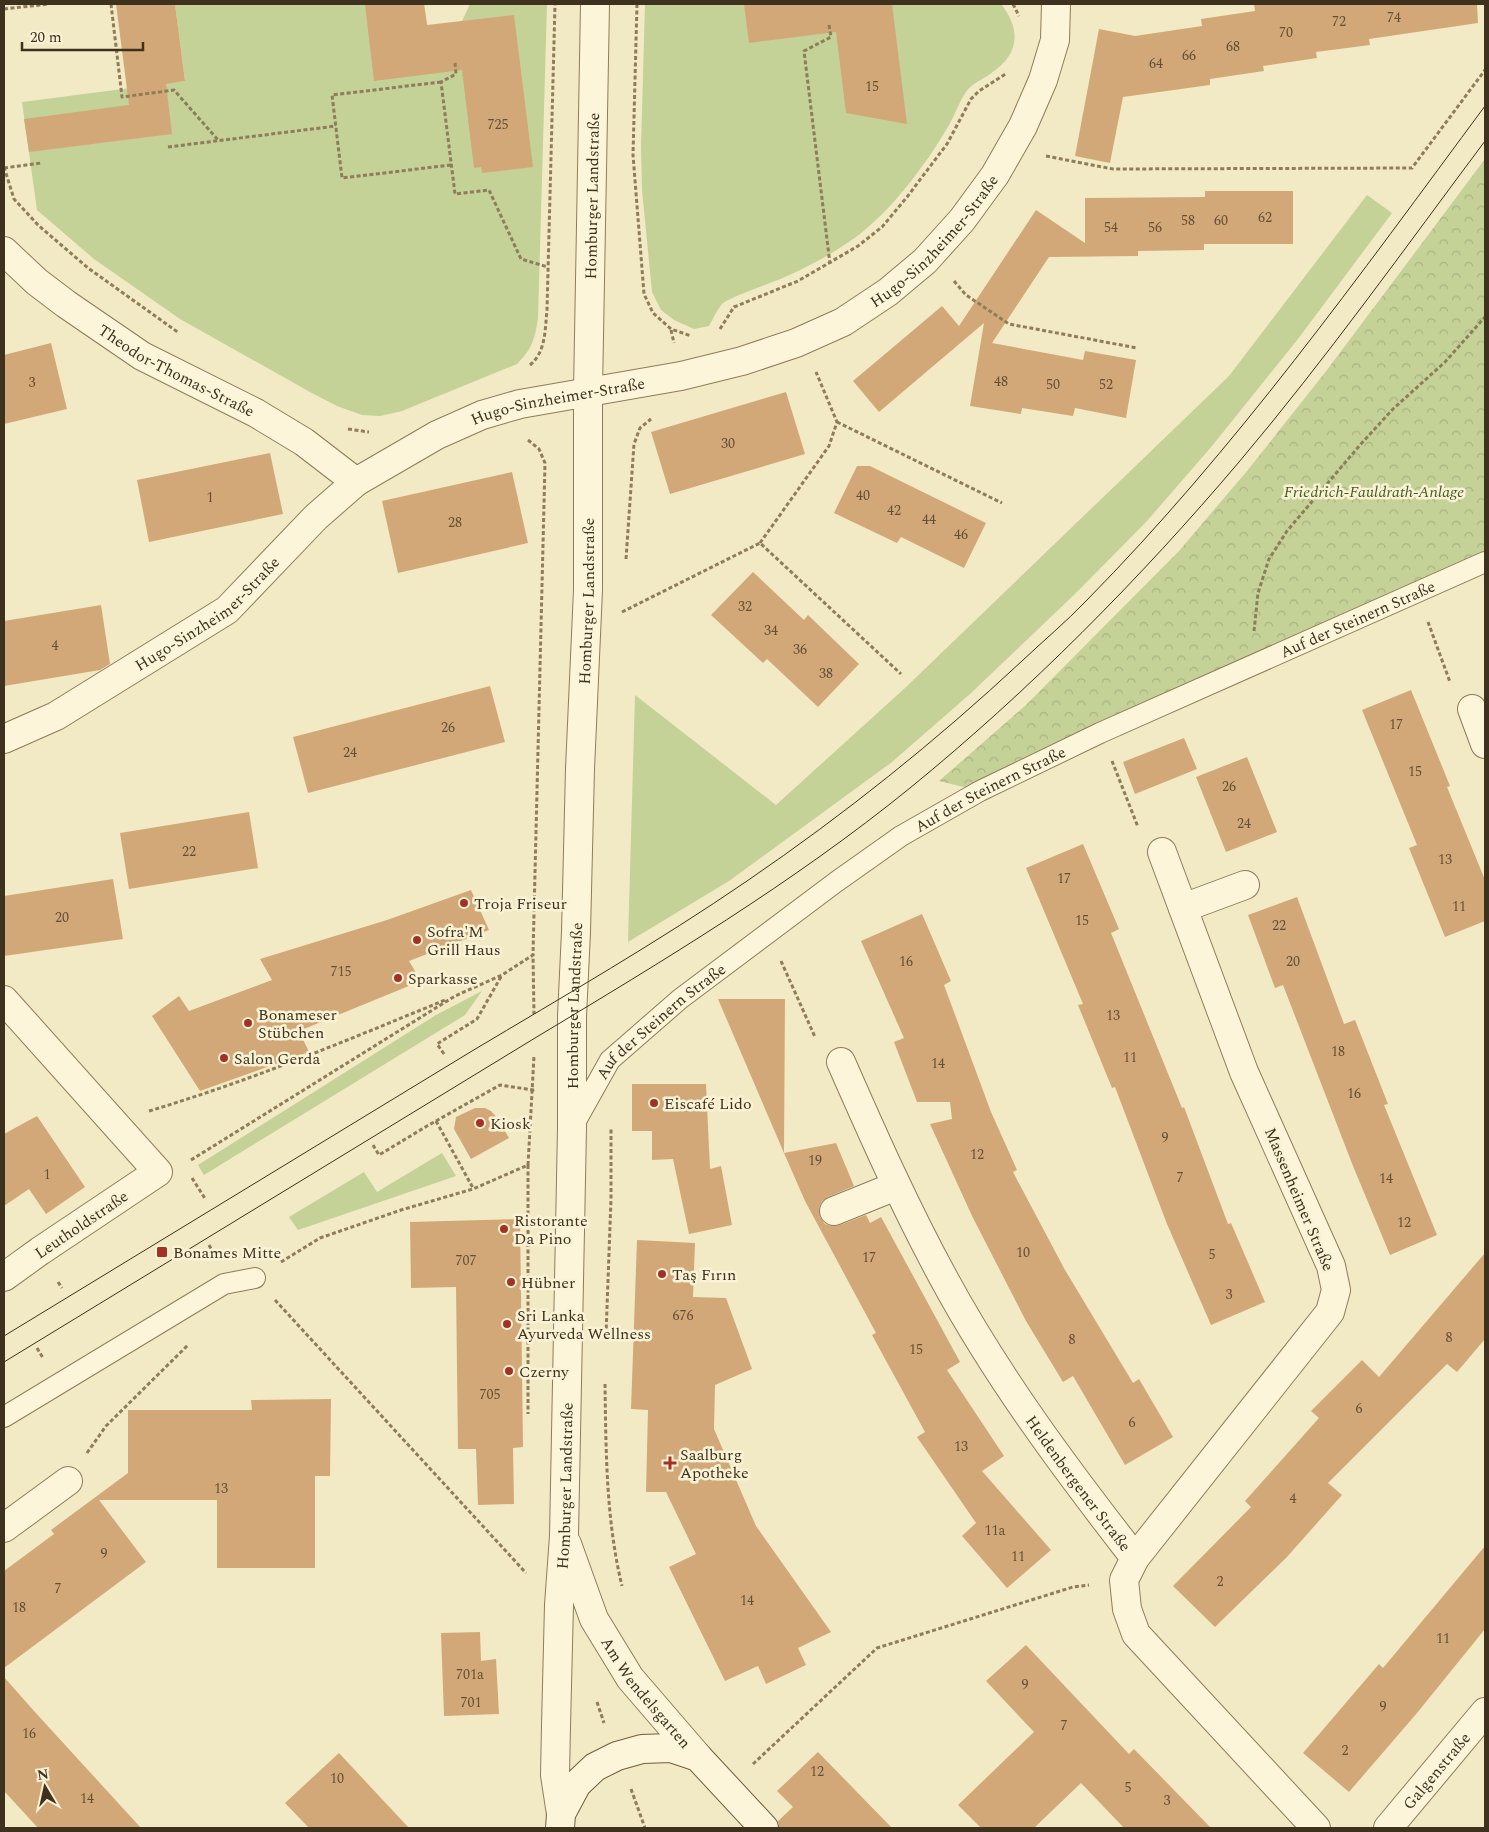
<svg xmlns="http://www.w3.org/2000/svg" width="1489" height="1832" viewBox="0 0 1489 1832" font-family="Spectral,serif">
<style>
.grass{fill:#c4d197}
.park{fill:url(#park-crowns)}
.building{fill:#d3a878}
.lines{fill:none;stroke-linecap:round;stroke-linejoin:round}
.lane-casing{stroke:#8f7c59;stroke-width:22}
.street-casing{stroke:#8f7c59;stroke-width:30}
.secondary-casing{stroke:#715d3c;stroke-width:30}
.path{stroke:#8f7c59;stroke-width:3;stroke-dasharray:4 2.5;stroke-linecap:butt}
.lane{stroke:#fcf5d9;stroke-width:20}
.street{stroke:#fcf5d9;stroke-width:28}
.secondary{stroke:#fcf5d9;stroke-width:28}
.tram{stroke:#3e311e;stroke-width:1}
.poi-dot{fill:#a33124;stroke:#f9f2d5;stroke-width:2}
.labels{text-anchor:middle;stroke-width:5;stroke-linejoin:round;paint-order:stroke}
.number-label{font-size:14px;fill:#634f34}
.street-label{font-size:16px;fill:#3e311e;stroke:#f9f2d5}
.park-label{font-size:16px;font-style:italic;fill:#475c23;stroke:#f9f2d5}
.poi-label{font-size:16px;fill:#3e311e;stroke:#f9f2d5;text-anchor:start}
</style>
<defs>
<pattern id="park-crowns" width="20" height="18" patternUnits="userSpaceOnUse" patternTransform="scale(1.25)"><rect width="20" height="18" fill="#c4d197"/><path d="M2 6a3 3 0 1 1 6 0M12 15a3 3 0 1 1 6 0" fill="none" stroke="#a9b482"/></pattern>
</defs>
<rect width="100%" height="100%" fill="#f2eac5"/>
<g class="grass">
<path d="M 175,4 L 424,4 L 428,30 L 462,21 L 470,4 L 547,4 L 538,318 C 535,339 532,349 517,364 L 402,411 L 380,416 L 362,415 L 337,406 L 310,392 L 180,319 L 94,259 L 37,210 L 22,102 L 185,81 Z"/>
<path d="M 645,4 L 1001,4 C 1022,31 1019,55 990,74 C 982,80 972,83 966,92 C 959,102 955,115 949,125 C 928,161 898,202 866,229 C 842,249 814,264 785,277 C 774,282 728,298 722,304 C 717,310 713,319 709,326 L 694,329 L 674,320 L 661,310 L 652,292 L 642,190 L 641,147 Z"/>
<path d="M 1367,195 L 1392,213 L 1298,339 L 1212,446 L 1147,521 L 1077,592 L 970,694 L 892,762 L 729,881 L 628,942 L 635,695 L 776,805 L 905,688 L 1229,376 Z"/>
<path d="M 482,991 L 465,1015 L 204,1175 L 198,1165 L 436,1015 Z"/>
<path d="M 442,1153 L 456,1176 L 298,1230 L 289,1217 L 364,1172 L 377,1192 Z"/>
</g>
<path class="park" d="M 1485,159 L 1485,562 L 980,791 L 939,781 L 1025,706 L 1179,551 L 1247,471 L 1327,370 Z"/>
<g class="building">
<path d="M 116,4 L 175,4 L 185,81 L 166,84 L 172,134 L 29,152 L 24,119 L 129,105 Z"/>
<path d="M 365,4 L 424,4 L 427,25 L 514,15 L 533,167 L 482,173 L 481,167 L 474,168 L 462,70 L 374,81 Z"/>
<path d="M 744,4 L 892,4 L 907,124 L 846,113 L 836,32 L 749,43 Z"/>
<path d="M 1254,4 L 1477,4 L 1478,23 L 1369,39 L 1370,45 L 1316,52 L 1317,58 L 1263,66 L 1264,71 L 1210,79 L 1210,85 L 1123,97 L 1110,163 L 1075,156 L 1099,29 L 1135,36 L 1202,26 L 1201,19 L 1255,11 Z"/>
<path d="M 1205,191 L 1293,191 L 1293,244 L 1204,244 L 1204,250 L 1138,251 L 1138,256 L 1049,257 L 992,343 L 1083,360 L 1085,351 L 1136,360 L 1126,418 L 1075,408 L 1073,416 L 1022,408 L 1021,414 L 970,406 L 984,323 L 879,412 L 853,381 L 942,306 L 959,326 L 1036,210 L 1085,243 L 1085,198 L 1205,197 Z"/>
<path d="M 51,343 L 67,409 L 4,424 L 4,355 Z"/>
<path d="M 786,392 L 805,454 L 670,494 L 651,432 Z"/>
<path d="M 270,453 L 283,514 L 149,542 L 137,480 Z"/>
<path d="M 857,466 L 870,466 L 986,523 L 964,568 L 901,537 L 897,543 L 834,513 Z"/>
<path d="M 512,472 L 528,543 L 398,573 L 382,501 Z"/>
<path d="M 753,572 L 804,620 L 808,615 L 859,664 L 818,707 L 767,659 L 763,663 L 711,615 Z"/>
<path d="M 101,605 L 110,664 L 100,670 L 4,686 L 4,621 Z"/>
<path d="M 490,686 L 505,742 L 308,793 L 293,737 Z"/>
<path d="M 1411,690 L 1450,786 L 1447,787 L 1485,880 L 1485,921 L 1445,937 L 1409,848 L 1417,845 L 1362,710 Z"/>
<path d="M 1184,738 L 1197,769 L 1135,794 L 1123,762 Z"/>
<path d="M 1247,757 L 1277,832 L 1226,852 L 1196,777 Z"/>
<path d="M 249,812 L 258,868 L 129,889 L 120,833 Z"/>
<path d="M 1083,844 L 1119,929 L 1111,933 L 1182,1108 L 1184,1107 L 1228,1224 L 1231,1223 L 1265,1302 L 1211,1325 L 1167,1224 L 1115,1087 L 1112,1088 L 1078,1005 L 1083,1004 L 1026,868 Z"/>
<path d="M 113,879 L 123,939 L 4,956 L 4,896 Z"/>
<path d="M 471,890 L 489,930 L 409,961 L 421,981 L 299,1031 L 309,1052 L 200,1091 L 152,1016 L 179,996 L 189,1011 L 272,980 L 260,959 L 387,920 Z"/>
<path d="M 1297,897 L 1344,1024 L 1355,1020 L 1388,1104 L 1384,1105 L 1437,1235 L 1390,1255 L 1353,1166 L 1283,985 L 1275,988 L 1248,915 Z"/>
<path d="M 922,914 L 951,981 L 944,985 L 991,1112 L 1017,1170 L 1013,1172 L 1065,1270 L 1133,1383 L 1139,1379 L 1173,1437 L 1125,1465 L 1073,1376 L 1063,1382 L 1026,1321 L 973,1218 L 930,1124 L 952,1119 L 950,1102 L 917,1102 L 894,1042 L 904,1038 L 861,941 Z"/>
<path d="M 718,999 L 785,999 L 784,1153 Z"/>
<path d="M 632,1084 L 706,1084 L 710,1169 L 721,1166 L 732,1225 L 689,1234 L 673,1159 L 652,1160 L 652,1131 L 632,1131 Z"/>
<path d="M 475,1108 L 485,1108 L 491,1111 L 498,1119 L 509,1138 L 471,1159 L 454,1129 L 456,1117 Z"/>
<path d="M 37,1116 L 85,1187 L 46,1214 L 29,1189 L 4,1206 L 4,1134 Z"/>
<path d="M 836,1143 L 854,1186 L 828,1197 L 822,1201 L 819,1209 L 820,1217 L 825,1224 L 832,1226 L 840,1225 L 866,1215 L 870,1223 L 881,1217 L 960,1362 L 947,1370 L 1004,1456 L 982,1471 L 1051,1550 L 1007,1588 L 962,1536 L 976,1523 L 917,1437 L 925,1432 L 872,1335 L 876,1333 L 805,1201 L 784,1153 Z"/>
<path d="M 520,1219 L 523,1447 L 513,1448 L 514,1504 L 478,1505 L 476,1449 L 458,1449 L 456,1287 L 411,1288 L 410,1222 Z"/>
<path d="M 637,1240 L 695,1243 L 693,1297 L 726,1298 L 752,1369 L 715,1385 L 714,1429 L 756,1526 L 831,1632 L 798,1648 L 806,1665 L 766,1684 L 758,1666 L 725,1681 L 669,1567 L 696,1554 L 666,1492 L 646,1492 L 648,1410 L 631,1409 Z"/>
<path d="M 1485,1253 L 1485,1339 L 1457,1372 L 1447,1364 L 1328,1483 L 1342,1495 L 1286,1558 L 1215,1627 L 1173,1586 L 1251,1507 L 1245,1501 L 1319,1418 L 1311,1411 L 1362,1360 L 1379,1377 Z"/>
<path d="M 331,1399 L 330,1476 L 315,1476 L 315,1568 L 217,1568 L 217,1500 L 99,1500 L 146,1562 L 4,1668 L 4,1571 L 54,1534 L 51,1530 L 128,1473 L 128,1410 L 252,1410 L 251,1400 Z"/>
<path d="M 1485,1546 L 1485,1629 L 1417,1713 L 1349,1792 L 1303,1753 L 1379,1664 L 1383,1668 Z"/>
<path d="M 480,1632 L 481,1661 L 496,1659 L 499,1714 L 444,1716 L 441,1633 Z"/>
<path d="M 1026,1645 L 1129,1754 L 1134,1749 L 1211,1828 L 1124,1828 L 1081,1783 L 1034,1828 L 981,1828 L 958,1805 L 1034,1732 L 986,1681 Z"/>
<path d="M 4,1677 L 34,1711 L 141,1828 L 38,1828 L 4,1791 Z"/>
<path d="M 818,1752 L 892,1828 L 779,1828 L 778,1821 L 793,1807 L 777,1791 Z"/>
<path d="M 339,1753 L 380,1797 L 409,1828 L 309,1828 L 285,1803 Z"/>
</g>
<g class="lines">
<g class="lane-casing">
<g id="lane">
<path id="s1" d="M 573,1126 L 610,1060 L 680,999 L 836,882 L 901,836 L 980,791 L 1100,733 L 1485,562"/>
<path d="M 4,1417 L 224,1284 L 255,1278"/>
</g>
</g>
<g class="street-casing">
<g id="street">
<path id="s2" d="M 4,251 L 37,282 L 66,304 L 142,356 L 256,413 L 304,442 L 356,482"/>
<path d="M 1472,709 L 1485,744"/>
<path id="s3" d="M 4,739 L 56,716 L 227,610 L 316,517 L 356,482 L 437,435 L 482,415 L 520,404 L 681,376 L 742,361 L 796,343 L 843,322 L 888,292 L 925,261 L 962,220 L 995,175 L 1023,126 L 1043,80 L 1055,40 L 1056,4"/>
<path d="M 1183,908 L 1245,885"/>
<path d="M 4,1000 L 158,1172 L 40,1251 L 4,1277"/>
<path id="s4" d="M 841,1062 C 873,1135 905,1207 943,1277 C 997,1377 1065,1468 1135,1558 L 1124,1580 L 1127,1609 L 1136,1634 L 1316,1828"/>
<path d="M 834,1211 L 896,1186"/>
<path d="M 4,1528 L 68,1481"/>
<path id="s5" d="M 567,1544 L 594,1619 L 630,1678 L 698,1757"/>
<path d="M 1135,1558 L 1330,1312 L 1336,1290 L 1331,1266 L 1244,1072 L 1162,852"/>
<path id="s6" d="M 561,1814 L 555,1775 L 556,1726 L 559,1605 L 564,1536 L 572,1128 L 572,1016 L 576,932 L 580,769 L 588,590 L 588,391 L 595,4"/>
<path id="s7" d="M 1388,1828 L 1485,1712"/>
</g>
</g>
<g class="secondary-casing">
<path id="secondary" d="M 560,1828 L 561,1814 L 577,1784 L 595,1767 L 617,1756 L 642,1749 L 671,1748 L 698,1757 L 764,1828"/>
</g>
<g class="path">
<path d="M 111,4 L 122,97 L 174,90 L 218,140"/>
<path d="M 637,4 L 633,155 L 644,294 L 653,313 L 671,329 L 691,336"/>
<path d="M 1013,4 L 1019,16"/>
<path d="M 4,9 L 49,4"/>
<path d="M 829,25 L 831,37 L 804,51 L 830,264"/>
<path d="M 455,63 L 456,74 L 441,82 L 455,194 L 489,190 L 521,259 L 548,267"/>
<path d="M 441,82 L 332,95 L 342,178 L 451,165"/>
<path d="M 168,147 L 336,126"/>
<path d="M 1046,156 L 1113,169 L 1412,168 L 1485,70"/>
<path d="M 4,167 L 14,199 L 38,225 L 88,268 L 179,333"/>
<path d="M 4,168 L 41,163"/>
<path d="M 954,281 L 966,295 L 1009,324 L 1137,348"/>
<path d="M 720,329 L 734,307 L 798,281 L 858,246 L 882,227 L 907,197 L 947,144 L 971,99 L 979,91 L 1007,73"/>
<path d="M 671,330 L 674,343"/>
<path d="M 530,365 C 546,352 545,329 547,310 L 555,4"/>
<path d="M 837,422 L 1002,503"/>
<path d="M 348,429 L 369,432"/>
<path d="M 528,440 L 539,449 L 545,463 L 533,955"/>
<path d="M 760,543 L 829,446 L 837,422 L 816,372"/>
<path d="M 626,559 L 634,444 L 640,428 L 651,419"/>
<path d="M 622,612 L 760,543 L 901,674"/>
<path d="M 1428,622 L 1450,682"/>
<path d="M 1254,631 L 1258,593 L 1269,559 L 1287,531 L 1360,445 L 1393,409 L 1445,362 L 1485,317"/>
<path d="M 1112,761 L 1138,827"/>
<path d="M 781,961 L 815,1037"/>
<path d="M 444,1054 L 437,1044 L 477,1019 L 502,975"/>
<path d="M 149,1111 C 250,1081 348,1040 445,1000"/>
<path d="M 436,1121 L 473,1188"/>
<path d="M 373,1145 L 379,1155 L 427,1126 L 500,1085 L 533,1090 L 536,1089"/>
<path d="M 191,1160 L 455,996 L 502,975 L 533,955 L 534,1014"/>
<path d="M 528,1165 L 528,1414"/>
<path d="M 192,1178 L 206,1200"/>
<path d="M 209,1245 L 214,1254"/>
<path d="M 281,1262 L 320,1238 L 401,1210 L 473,1189 L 528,1165 L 534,1056"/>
<path d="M 58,1282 L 62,1288"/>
<path d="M 275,1300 L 526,1573"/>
<path d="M 606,1335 L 611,1199 L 611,1127"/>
<path d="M 37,1348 L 43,1358"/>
<path d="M 605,1384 C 606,1452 606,1520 622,1586"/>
<path d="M 87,1453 L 106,1426 L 188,1345"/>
<path d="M 597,1702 L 604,1723"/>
<path d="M 753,1764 L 877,1648 L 1073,1587 L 1089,1585"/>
<path d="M 631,1789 L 645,1828"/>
</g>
<use href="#lane" class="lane"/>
<use href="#street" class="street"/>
<use href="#secondary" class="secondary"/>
<g class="tram">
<path d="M 4,1336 C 160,1241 316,1146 472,1051 C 564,996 658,942 747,881 C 845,814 935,742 1022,661 C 1043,641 1066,622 1086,601 C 1235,450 1359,276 1485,106"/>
<path d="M 4,1362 L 535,1038 C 663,961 793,883 910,788 C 1029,691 1140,579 1239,462 C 1326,359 1405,248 1485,141"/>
</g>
</g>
<g class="poi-dot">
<circle cx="464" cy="903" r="5"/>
<circle cx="417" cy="940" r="5"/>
<circle cx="398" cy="978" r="5"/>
<circle cx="248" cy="1023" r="5"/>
<circle cx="224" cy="1058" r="5"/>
<circle cx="654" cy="1103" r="5"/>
<circle cx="480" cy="1123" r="5"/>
<circle cx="504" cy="1229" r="5"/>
<rect x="156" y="1246" width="12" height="12" rx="2.5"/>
<circle cx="662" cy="1274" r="5"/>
<circle cx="511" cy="1282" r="5"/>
<circle cx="507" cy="1324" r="5"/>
<circle cx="509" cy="1371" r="5"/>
<path d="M667.5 1455.5h5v5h5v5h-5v5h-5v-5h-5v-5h5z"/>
</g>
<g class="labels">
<g class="number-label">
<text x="1394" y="22">74</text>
<text x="1339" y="26">72</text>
<text x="1286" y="37">70</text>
<text x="1233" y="51">68</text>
<text x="1189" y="60">66</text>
<text x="1156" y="68">64</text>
<text x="872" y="91">15</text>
<text x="498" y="129">725</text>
<text x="1265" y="222">62</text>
<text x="1188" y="225">58</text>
<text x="1221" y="225">60</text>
<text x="1111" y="232">54</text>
<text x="1155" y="232">56</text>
<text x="1001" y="386">48</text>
<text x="32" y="387">3</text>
<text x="1053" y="389">50</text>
<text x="1106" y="389">52</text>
<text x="728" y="448">30</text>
<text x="863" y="500">40</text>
<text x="210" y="502">1</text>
<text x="894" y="515">42</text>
<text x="929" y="524">44</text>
<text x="455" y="527">28</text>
<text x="961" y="539">46</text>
<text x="745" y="611">32</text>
<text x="771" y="635">34</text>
<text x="55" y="650">4</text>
<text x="800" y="654">36</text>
<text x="826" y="678">38</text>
<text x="1396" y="729">17</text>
<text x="448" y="732">26</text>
<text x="350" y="757">24</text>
<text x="1415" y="776">15</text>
<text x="1229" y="791">26</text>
<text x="1244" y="828">24</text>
<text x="189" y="856">22</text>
<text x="1445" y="864">13</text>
<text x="1064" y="883">17</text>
<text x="1459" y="911">11</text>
<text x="62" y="922">20</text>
<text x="1082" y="925">15</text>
<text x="1279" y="930">22</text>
<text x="906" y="966">16</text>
<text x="1293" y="966">20</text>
<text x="341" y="976">715</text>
<text x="1113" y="1020">13</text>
<text x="1338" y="1056">18</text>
<text x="1130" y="1062">11</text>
<text x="938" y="1068">14</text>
<text x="1354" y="1098">16</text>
<text x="1165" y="1142">9</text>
<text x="977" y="1159">12</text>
<text x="815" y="1165">19</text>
<text x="47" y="1179">1</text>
<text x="1180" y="1182">7</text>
<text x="1386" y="1183">14</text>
<text x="1404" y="1227">12</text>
<text x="1023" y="1257">10</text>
<text x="1212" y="1259">5</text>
<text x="869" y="1262">17</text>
<text x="466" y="1265">707</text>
<text x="1229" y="1299">3</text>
<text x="683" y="1320">676</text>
<text x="1449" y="1342">8</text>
<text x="1072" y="1344">8</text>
<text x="916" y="1354">15</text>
<text x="490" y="1399">705</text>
<text x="1359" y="1413">6</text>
<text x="1132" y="1427">6</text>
<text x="961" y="1451">13</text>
<text x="221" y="1493">13</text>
<text x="1293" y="1503">4</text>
<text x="995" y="1535">11a</text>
<text x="104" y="1558">9</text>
<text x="1018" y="1561">11</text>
<text x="1220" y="1586">2</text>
<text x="58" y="1593">7</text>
<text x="747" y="1605">14</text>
<text x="19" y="1612">18</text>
<text x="1443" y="1643">11</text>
<text x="470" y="1679">701a</text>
<text x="1025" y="1689">9</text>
<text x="471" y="1707">701</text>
<text x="1383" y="1711">9</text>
<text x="1064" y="1730">7</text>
<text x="29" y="1738">16</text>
<text x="1345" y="1755">2</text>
<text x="817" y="1776">12</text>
<text x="337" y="1783">10</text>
<text x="1128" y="1792">5</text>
<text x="87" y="1803">14</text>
<text x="1167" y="1805">3</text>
</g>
<g class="street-label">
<text dy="6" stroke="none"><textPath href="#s6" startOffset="1619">Homburger Landstraße</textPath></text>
<text dy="6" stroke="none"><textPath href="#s3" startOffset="1080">Hugo-Sinzheimer-Straße</textPath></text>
<text dy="6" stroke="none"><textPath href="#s2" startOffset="211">Theodor-Thomas-Straße</textPath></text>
<text dy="6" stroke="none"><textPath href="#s3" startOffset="660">Hugo-Sinzheimer-Straße</textPath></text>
<text dy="6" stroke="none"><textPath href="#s6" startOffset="1214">Homburger Landstraße</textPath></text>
<text dy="6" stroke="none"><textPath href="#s3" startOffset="240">Hugo-Sinzheimer-Straße</textPath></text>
<text dy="6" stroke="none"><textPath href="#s1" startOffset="949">Auf der Steinern Straße</textPath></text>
<text dy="6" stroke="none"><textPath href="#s1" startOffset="544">Auf der Steinern Straße</textPath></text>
<text dy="6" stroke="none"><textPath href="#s6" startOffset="809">Homburger Landstraße</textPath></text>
<text dy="6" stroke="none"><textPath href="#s1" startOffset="139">Auf der Steinern Straße</textPath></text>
<text transform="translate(1300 1199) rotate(67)" y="6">Massenheimer Straße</text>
<text transform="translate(81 1224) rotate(-34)" y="6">Leutholdstraße</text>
<text dy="6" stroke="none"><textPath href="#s4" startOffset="485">Heldenbergener Straße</textPath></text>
<text dy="6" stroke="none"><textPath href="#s6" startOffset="329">Homburger Landstraße</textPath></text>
<text dy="6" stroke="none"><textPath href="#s5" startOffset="170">Am Wendelsgarten</textPath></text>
<text dy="6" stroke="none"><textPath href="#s7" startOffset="75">Galgenstraße</textPath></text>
</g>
<g class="park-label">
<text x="1374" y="497">Friedrich-Fauldrath-Anlage</text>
</g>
<g class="poi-label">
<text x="474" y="909">Troja Friseur</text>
<text x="427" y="937">Sofra'M<tspan x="427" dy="18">Grill Haus</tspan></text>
<text x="408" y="984">Sparkasse</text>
<text x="258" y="1020">Bonameser<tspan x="258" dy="18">Stübchen</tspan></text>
<text x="234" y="1064">Salon Gerda</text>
<text x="664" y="1109">Eiscafé Lido</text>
<text x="490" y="1129">Kiosk</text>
<text x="514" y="1226">Ristorante<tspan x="514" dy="18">Da Pino</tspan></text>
<text x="173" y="1258">Bonames Mitte</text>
<text x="672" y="1280">Taş Fırın</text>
<text x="521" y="1288">Hübner</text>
<text x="517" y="1321">Sri Lanka<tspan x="517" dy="18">Ayurveda Wellness</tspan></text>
<text x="519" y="1377">Czerny</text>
<text x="680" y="1460">Saalburg<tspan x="680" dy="18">Apotheke</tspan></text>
</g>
</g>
<rect width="1489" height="1832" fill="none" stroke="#3e311e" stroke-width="10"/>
<g transform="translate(45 1787) rotate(351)" stroke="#f9f2d5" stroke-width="4" paint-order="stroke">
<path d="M0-4L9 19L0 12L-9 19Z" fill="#3e311e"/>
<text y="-8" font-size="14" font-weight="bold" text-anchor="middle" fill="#3e311e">N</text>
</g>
<path d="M22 42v8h121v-8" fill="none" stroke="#3e311e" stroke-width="2.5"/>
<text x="30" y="42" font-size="15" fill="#3e311e" stroke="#f9f2d5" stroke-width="4" paint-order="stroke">20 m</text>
</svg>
